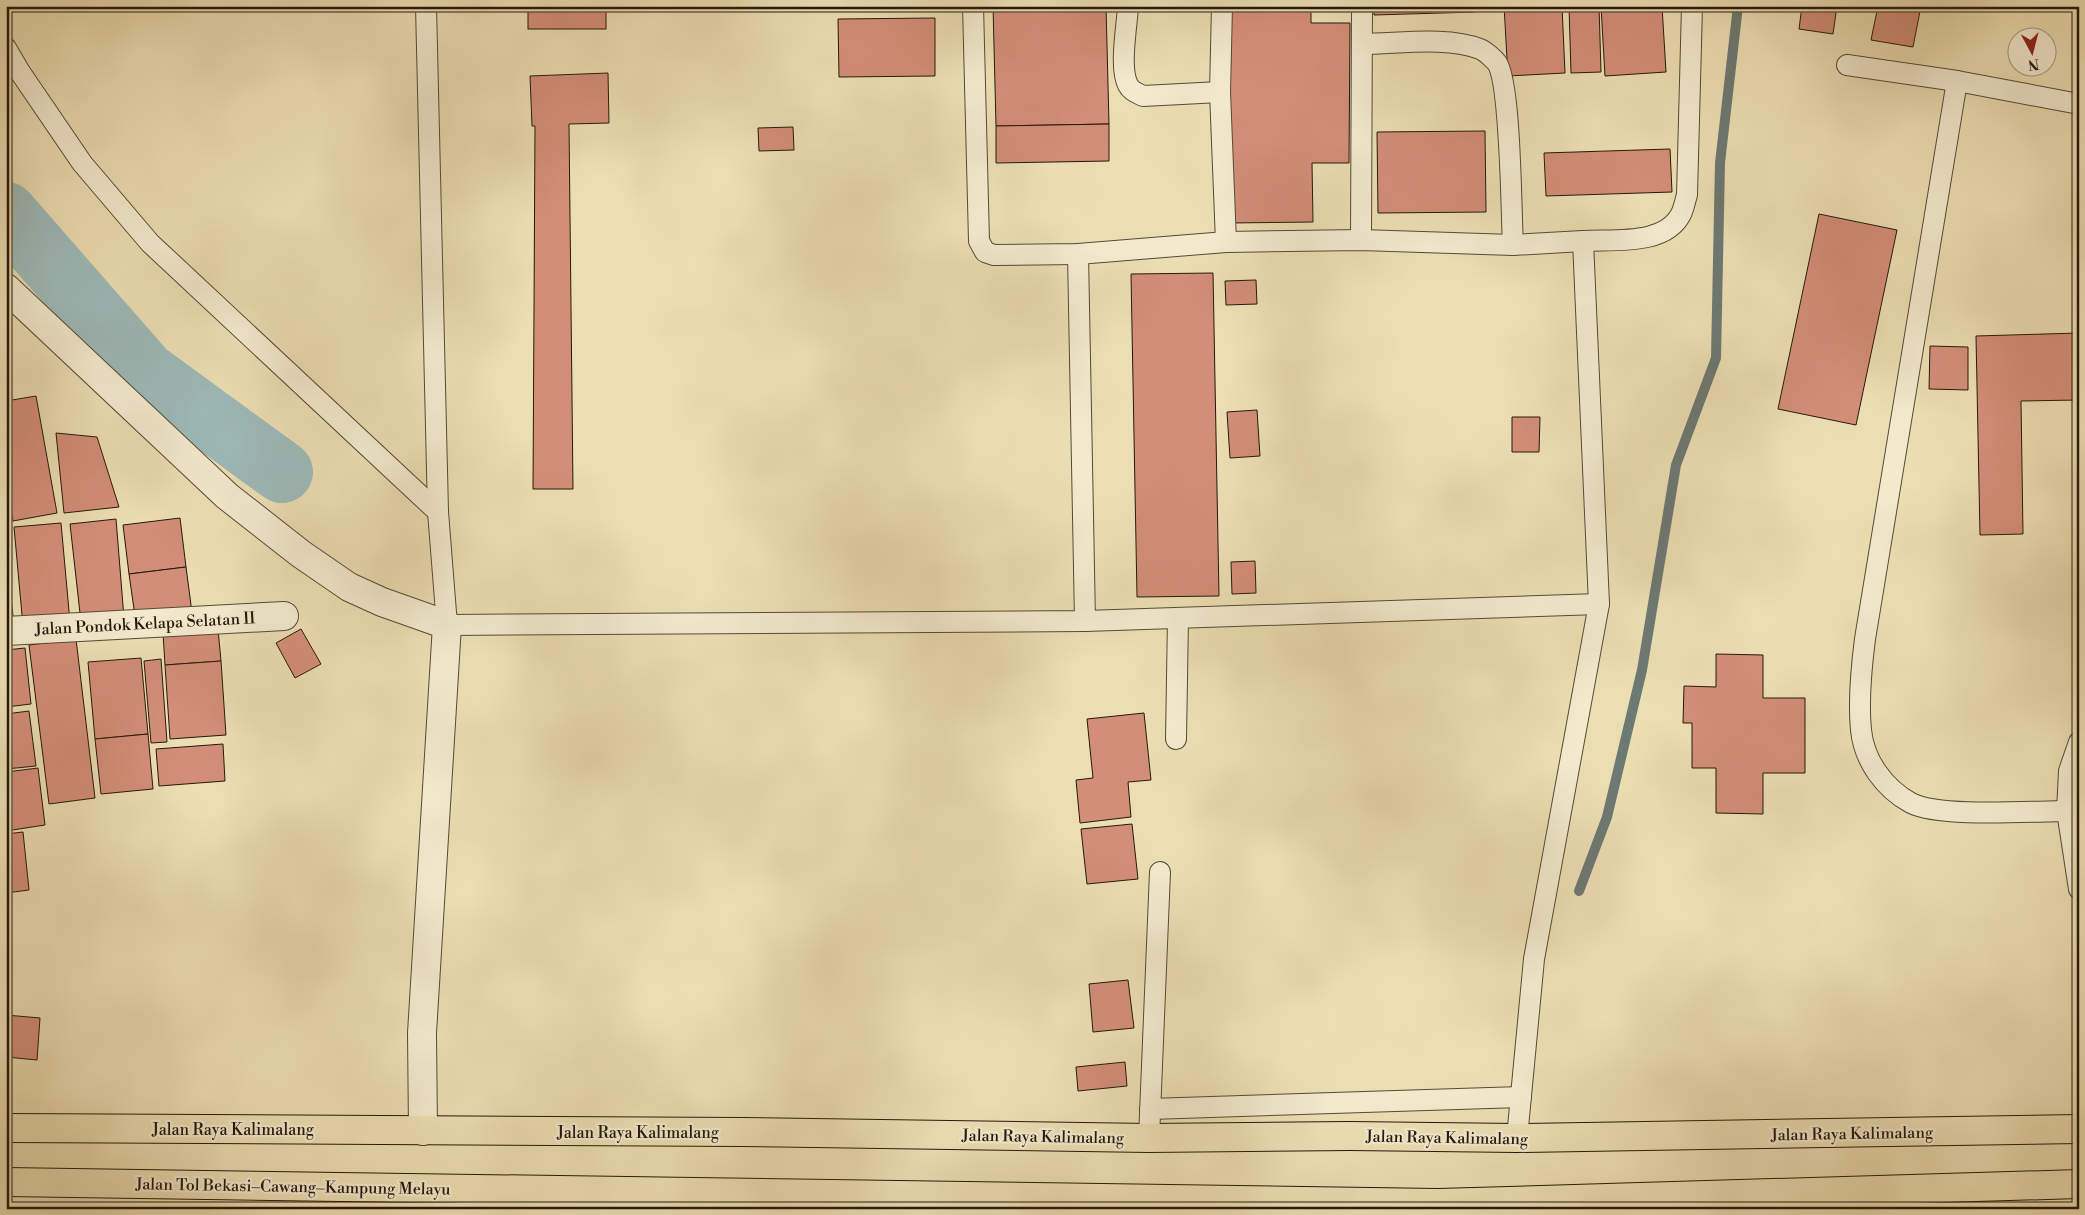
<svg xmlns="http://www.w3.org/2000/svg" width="2085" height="1215" viewBox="0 0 2085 1215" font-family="'Libre Bodoni',serif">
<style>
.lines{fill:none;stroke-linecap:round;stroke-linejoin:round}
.stream{stroke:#6d7973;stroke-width:10}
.river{stroke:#9db9b8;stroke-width:62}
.building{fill:#d38e78;stroke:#24190b}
.lane-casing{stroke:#564a35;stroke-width:22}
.street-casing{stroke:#564a35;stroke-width:30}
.primary-casing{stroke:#24190b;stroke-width:30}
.highway-casing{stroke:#24190b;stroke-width:30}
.lane{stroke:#f3eace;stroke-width:20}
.street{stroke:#f3eace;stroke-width:28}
.primary{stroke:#ecdeb3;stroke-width:28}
.highway{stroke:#ecdeb3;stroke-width:28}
.labels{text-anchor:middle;stroke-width:4.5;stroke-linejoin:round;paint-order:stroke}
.street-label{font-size:16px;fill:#24190b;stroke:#f3eace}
</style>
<rect width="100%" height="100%" fill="#ecdeb3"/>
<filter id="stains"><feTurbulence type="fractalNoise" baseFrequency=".004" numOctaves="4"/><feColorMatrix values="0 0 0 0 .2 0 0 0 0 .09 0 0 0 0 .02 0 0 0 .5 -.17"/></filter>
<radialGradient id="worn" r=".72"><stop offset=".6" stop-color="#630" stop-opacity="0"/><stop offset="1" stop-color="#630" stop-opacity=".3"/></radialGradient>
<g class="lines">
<path class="stream" d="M 1579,891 L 1607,817 L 1642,670 L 1676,465 L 1716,358 L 1720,163 L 1738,6"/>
<path class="river" d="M 6,213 L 145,372 L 282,472"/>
</g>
<g class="building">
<rect x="528" y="6" width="78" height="23"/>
<path d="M 993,6 L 1106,6 L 1109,124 L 996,126 Z"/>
<path d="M 1228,6 L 1311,6 L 1311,23 L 1350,23 L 1349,163 L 1312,163 L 1313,222 L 1230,223 Z"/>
<path d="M 1374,6 L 1475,6 L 1475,12 L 1374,15 Z"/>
<path d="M 1504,6 L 1562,6 L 1565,73 L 1508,76 Z"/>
<path d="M 1569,6 L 1599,6 L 1601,72 L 1571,73 Z"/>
<path d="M 1601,6 L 1662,6 L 1666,72 L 1605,76 Z"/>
<path d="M 1802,6 L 1837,6 L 1833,34 L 1799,29 Z"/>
<path d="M 1878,6 L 1921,6 L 1913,47 L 1871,40 Z"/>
<path d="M 935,18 L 935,76 L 839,77 L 838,19 Z"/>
<path d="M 608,73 L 609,123 L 569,124 L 573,489 L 533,489 L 535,126 L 532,126 L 530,76 Z"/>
<path d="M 1109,124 L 1109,161 L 996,163 L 996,126 Z"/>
<path d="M 793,127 L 794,150 L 759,151 L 758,128 Z"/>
<path d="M 1485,131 L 1486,212 L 1378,213 L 1377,132 Z"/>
<path d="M 1670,149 L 1672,192 L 1546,196 L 1544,153 Z"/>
<path d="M 1819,214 L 1897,230 L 1856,425 L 1778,409 Z"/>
<path d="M 1213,273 L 1219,596 L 1137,597 L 1131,274 Z"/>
<path d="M 1256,280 L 1257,304 L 1226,305 L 1225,281 Z"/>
<path d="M 2079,333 L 2079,400 L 2021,401 L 2023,534 L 1980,535 L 1976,336 Z"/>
<path d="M 1930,346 L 1968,347 L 1968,390 L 1929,389 Z"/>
<path d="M 36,396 L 57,513 L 13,521 L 6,483 L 6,401 Z"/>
<path d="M 1257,410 L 1260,456 L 1230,458 L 1227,412 Z"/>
<path d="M 1512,417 L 1540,417 L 1539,452 L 1512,452 Z"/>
<path d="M 56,433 L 97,437 L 119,507 L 64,513 Z"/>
<path d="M 180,518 L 186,567 L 129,574 L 123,525 Z"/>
<path d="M 116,519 L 124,618 L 81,622 L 70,524 Z"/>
<path d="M 61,523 L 70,622 L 23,626 L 14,527 Z"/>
<path d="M 6,552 L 14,625 L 6,626 Z"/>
<path d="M 1255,561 L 1256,593 L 1232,594 L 1231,562 Z"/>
<path d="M 186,567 L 193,620 L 135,616 L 129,574 Z"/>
<path d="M 218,629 L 221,661 L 165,665 L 163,633 Z"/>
<path d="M 301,629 L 321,664 L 295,678 L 276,643 Z"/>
<path d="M 76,639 L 95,798 L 49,804 L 29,645 Z"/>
<path d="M 25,648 L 31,704 L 6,707 L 6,650 Z"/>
<path d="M 1716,654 L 1763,655 L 1763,698 L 1805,698 L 1805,773 L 1763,773 L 1763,814 L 1716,813 L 1716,768 L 1692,768 L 1692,723 L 1683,723 L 1684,686 L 1716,687 Z"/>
<path d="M 141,658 L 148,734 L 95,739 L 88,662 Z"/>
<path d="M 161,659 L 167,742 L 151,743 L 144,661 Z"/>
<path d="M 221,661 L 226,735 L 170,739 L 165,665 Z"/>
<path d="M 29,711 L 36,766 L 6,769 L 6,714 Z"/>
<path d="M 1144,713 L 1151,780 L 1128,782 L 1131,817 L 1080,823 L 1076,780 L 1093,778 L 1087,719 Z"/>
<path d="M 148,734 L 153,789 L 101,794 L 95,739 Z"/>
<path d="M 223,744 L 225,781 L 159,786 L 156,749 Z"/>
<path d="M 38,768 L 45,825 L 6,831 L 6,772 Z"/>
<path d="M 1132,824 L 1138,879 L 1087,884 L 1081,829 Z"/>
<path d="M 23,832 L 29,890 L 6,893 L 6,834 Z"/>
<path d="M 1128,980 L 1134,1028 L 1093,1032 L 1089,984 Z"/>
<path d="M 6,1015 L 40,1018 L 37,1060 L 6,1057 Z"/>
<path d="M 1125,1062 L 1127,1086 L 1078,1091 L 1076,1067 Z"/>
</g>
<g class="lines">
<g class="lane-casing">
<g id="lane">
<path d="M 426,6 L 438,512 L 447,625 L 1085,621 L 1599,604"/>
<path d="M 973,6 L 979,241 L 985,252 L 994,255 L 1078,254 L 1226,242 L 1361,240 L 1513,245 L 1583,241"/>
<path d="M 1128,6 C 1127,26 1119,68 1128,85 C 1131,91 1137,93 1143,96 L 1220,92"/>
<path d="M 1222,6 L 1220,92 L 1226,242"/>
<path d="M 1362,44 C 1398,44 1446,36 1480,49 C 1485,51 1494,59 1497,63 C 1511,84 1511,213 1513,245"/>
<path d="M 6,48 L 20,72 L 82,163 L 150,243 L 438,512"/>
<path d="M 1847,65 L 1957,81 L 2079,104"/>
<path d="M 1957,81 L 1865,639 C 1861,670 1858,700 1861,730 C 1864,761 1885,789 1911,803 C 1940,818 2032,811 2067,811"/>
<path d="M 1361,240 L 1362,6"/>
<path d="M 1078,254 L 1085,621"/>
<path d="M 1176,739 L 1178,618"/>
<path d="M 2079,742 L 2069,771 L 2067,811 L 2079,889"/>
<path d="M 1150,1109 L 1521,1097"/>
<path d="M 1149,1138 L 1160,872"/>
<path d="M 1517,1138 L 1534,959 L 1599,604 L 1583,241 C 1613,239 1665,246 1681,214 C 1684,208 1685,201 1687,195 L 1692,6"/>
</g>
</g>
<g class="street-casing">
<g id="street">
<path d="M 6,288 L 227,496 L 301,554 L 349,587 L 382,602 L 447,625 L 422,1033 L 423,1131"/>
<path d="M 6,631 L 284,616"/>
</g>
</g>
<g class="primary-casing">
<path id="primary" d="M 6,1128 L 742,1132 L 1149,1138 L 1350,1136 L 1517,1138 L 2079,1129"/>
</g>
<g class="highway-casing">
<path id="highway" d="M 6,1182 L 1438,1203 L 2079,1184"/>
</g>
<use href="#lane" class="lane"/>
<use href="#street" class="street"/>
<use href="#primary" class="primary"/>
<use href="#highway" class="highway"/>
</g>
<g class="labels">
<g class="street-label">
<text transform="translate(145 623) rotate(-3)" y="6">Jalan Pondok Kelapa Selatan II</text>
<text x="233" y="1135">Jalan Raya Kalimalang</text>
<text x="638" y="1138">Jalan Raya Kalimalang</text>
<text transform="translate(1852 1133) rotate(-1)" y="6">Jalan Raya Kalimalang</text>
<text transform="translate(1043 1136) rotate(1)" y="6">Jalan Raya Kalimalang</text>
<text transform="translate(1447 1137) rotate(1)" y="6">Jalan Raya Kalimalang</text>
<text transform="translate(293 1186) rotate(1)" y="6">Jalan Tol Bekasi–Cawang–Kampung Melayu</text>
</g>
</g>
<rect width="2085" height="1215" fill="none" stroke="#ecdeb3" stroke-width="25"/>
<rect x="8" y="8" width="2070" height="1200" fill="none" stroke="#24190b" stroke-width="2.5"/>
<rect x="12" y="12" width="2060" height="1190" fill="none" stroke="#24190b"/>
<g transform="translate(2032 52) rotate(173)"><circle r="24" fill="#f3eace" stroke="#a09680"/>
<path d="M0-4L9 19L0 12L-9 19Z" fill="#8f2418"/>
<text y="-8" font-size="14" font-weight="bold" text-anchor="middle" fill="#24190b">N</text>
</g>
<rect width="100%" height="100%" filter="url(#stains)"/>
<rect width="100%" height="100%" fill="url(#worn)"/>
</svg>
